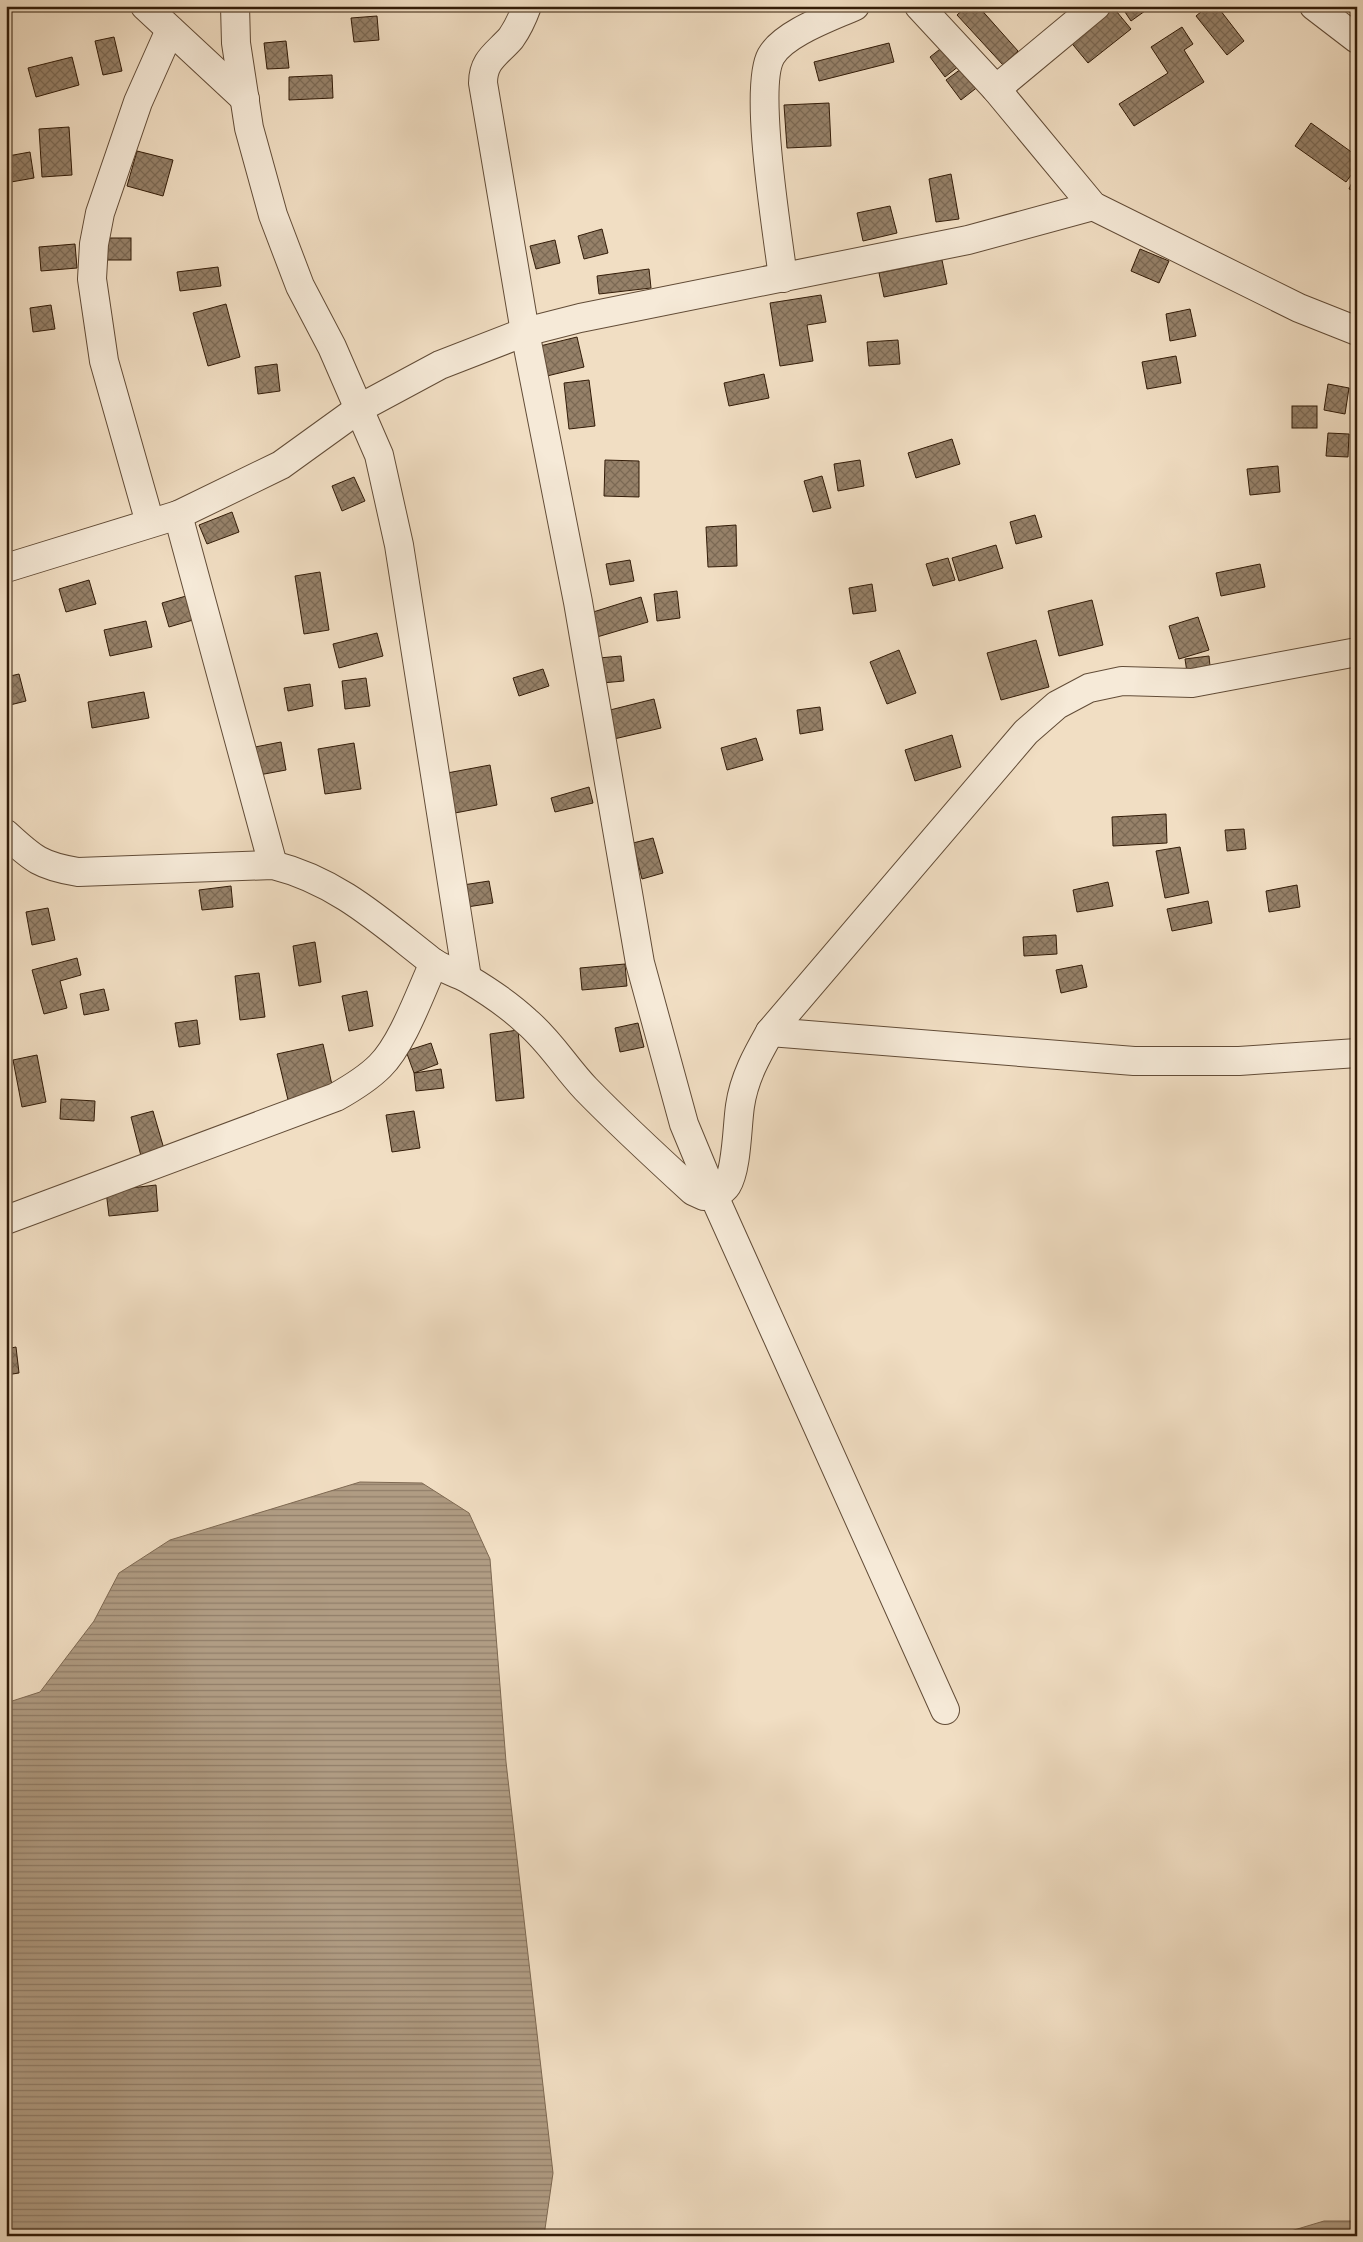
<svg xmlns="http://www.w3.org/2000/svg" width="1363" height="2242" viewBox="0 0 1363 2242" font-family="'IM FELL English',serif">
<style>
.water{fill:url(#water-rules);stroke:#7e6952}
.building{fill:url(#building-cross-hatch);stroke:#331c08}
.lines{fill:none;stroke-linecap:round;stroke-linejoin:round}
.minor-casing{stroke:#624c37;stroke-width:30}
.minor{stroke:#f6ead8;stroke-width:28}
</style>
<defs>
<pattern id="water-rules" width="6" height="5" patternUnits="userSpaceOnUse" patternTransform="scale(1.25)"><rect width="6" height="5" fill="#b09c83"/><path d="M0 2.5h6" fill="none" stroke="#907e69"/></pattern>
<pattern id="building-cross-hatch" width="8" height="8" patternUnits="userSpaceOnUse" patternTransform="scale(1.25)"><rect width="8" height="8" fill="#968169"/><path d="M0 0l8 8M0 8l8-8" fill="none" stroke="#7b6954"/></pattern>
</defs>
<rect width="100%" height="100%" fill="#f1dec3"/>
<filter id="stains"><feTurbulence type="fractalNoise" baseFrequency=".004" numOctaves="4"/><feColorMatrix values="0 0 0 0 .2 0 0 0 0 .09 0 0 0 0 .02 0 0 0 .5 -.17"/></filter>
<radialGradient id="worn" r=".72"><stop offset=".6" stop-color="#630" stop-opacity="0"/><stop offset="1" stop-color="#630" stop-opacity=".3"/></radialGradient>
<g class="water">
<path d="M 360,1482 L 422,1483 L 469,1513 L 490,1559 L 506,1762 L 553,2173 L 544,2236 L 6,2236 L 6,1703 L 40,1692 L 94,1621 L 119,1573 L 170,1540 Z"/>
<path d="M 1324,2221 L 1357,2221 L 1357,2236 L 1274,2236 Z"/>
</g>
<g class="building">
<path d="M 967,6 L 978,6 L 1018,51 L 1003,65 L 957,15 Z"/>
<path d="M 1112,6 L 1131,29 L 1088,63 L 1069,40 Z"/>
<path d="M 1121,6 L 1152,6 L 1131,21 Z"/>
<path d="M 1208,6 L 1217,6 L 1244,41 L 1227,55 L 1196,16 Z"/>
<path d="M 377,16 L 379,40 L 354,42 L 351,18 Z"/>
<path d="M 1182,27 L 1193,44 L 1184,50 L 1204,82 L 1134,126 L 1119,104 L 1168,73 L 1151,47 Z"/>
<path d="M 114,37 L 122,71 L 103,75 L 95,41 Z"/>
<path d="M 286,41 L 289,68 L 267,69 L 264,43 Z"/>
<path d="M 949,42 L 964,62 L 945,77 L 930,57 Z"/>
<path d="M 889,43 L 894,62 L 819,81 L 814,62 Z"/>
<path d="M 72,57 L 79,85 L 36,97 L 28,68 Z"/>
<path d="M 969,63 L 984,82 L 961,100 L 946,80 Z"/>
<path d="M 332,75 L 333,98 L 289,100 L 289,77 Z"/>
<path d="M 829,103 L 831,146 L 787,148 L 784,105 Z"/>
<path d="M 1311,123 L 1357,156 L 1357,167 L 1346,182 L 1295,146 Z"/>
<path d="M 69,127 L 72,175 L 42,177 L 39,129 Z"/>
<path d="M 137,151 L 173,160 L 163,196 L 127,186 Z"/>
<path d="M 30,152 L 34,178 L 11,182 L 8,156 Z"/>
<path d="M 1357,171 L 1357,192 L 1349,189 Z"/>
<path d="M 951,174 L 959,219 L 936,222 L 929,179 Z"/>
<path d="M 890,206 L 897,233 L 863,241 L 857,213 Z"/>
<path d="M 602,229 L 608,253 L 584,259 L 578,236 Z"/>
<rect x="107" y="238" width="24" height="22"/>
<path d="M 555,240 L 560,263 L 536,269 L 530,246 Z"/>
<path d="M 75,244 L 77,268 L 41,271 L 39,247 Z"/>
<path d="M 1140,249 L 1169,261 L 1159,283 L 1131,271 Z"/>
<path d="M 942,260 L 947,284 L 884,297 L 879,273 Z"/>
<path d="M 218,267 L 221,286 L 180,291 L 177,272 Z"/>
<path d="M 649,269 L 651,288 L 599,294 L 597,276 Z"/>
<path d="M 821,295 L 826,322 L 807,325 L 813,361 L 780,366 L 770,303 Z"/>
<path d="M 226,304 L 240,357 L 208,366 L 193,313 Z"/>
<path d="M 51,305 L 55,329 L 33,332 L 30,308 Z"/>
<path d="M 1190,309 L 1196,336 L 1170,341 L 1166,314 Z"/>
<path d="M 577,337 L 584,367 L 547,376 L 540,346 Z"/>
<path d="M 898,340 L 900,364 L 869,366 L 867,342 Z"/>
<path d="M 1176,356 L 1181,383 L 1147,389 L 1142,362 Z"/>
<path d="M 277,364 L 280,391 L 258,394 L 255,367 Z"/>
<path d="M 764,374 L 769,398 L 729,406 L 724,383 Z"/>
<path d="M 589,380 L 595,426 L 569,429 L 564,383 Z"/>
<path d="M 1328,384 L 1349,388 L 1345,414 L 1324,410 Z"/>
<rect x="1292" y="406" width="25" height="22"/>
<path d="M 1328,433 L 1349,434 L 1348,457 L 1326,456 Z"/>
<path d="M 952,439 L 960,464 L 916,478 L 908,453 Z"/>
<path d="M 605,460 L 639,461 L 639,497 L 604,496 Z"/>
<path d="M 860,460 L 864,486 L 838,491 L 834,464 Z"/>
<path d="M 1278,466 L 1280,492 L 1250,495 L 1247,469 Z"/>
<path d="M 822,476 L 831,508 L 813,512 L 804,481 Z"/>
<path d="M 354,477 L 365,501 L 342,511 L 332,486 Z"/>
<path d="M 232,512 L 239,532 L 207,544 L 199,525 Z"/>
<path d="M 1035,515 L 1042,537 L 1016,544 L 1010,522 Z"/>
<path d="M 736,525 L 737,566 L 708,567 L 706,527 Z"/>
<path d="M 996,545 L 1003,568 L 959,581 L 952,558 Z"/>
<path d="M 948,558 L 955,580 L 933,586 L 926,564 Z"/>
<path d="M 630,560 L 634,581 L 610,585 L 606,564 Z"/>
<path d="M 1260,564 L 1265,587 L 1221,596 L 1216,573 Z"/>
<path d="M 320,572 L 329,630 L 304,634 L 295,576 Z"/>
<path d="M 89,580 L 96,604 L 66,612 L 59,589 Z"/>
<path d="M 872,584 L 876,611 L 853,614 L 849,588 Z"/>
<path d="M 677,591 L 680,618 L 657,621 L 654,594 Z"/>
<path d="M 186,596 L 193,620 L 169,627 L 162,603 Z"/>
<path d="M 641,597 L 648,622 L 597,637 L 590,613 Z"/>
<path d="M 1092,600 L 1103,645 L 1059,656 L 1048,611 Z"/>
<path d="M 1198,617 L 1209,650 L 1179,659 L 1169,626 Z"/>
<path d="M 146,621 L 152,647 L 110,656 L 104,630 Z"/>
<path d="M 377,633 L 383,656 L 339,668 L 333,644 Z"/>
<path d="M 1036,640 L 1049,687 L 1001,700 L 987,653 Z"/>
<path d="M 899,650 L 916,693 L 887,704 L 870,662 Z"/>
<path d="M 621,656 L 624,681 L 602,683 L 599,658 Z"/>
<path d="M 1209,656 L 1211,676 L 1188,679 L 1185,659 Z"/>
<path d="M 543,669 L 549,686 L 519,696 L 513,678 Z"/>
<path d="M 19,674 L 26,701 L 6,706 L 6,677 Z"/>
<path d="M 366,678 L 370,706 L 345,709 L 342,681 Z"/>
<path d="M 310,684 L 313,706 L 288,711 L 284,688 Z"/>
<path d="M 144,692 L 149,718 L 92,728 L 88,702 Z"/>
<path d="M 654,699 L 661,728 L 614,739 L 606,711 Z"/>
<path d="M 820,707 L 823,730 L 800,734 L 797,710 Z"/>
<path d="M 952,735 L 961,767 L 915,781 L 905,750 Z"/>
<path d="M 756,738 L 763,760 L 727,770 L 721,748 Z"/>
<path d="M 281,742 L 286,770 L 259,775 L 255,747 Z"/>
<path d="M 354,743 L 361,789 L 325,794 L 318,749 Z"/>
<path d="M 490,765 L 497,805 L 455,813 L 447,773 Z"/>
<path d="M 589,787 L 593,803 L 555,812 L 551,798 Z"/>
<path d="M 1166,814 L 1167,843 L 1113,846 L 1112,817 Z"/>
<path d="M 1244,829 L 1246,849 L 1227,851 L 1225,830 Z"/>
<path d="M 653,838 L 663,873 L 642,879 L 633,843 Z"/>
<path d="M 1180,847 L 1189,893 L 1165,898 L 1156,851 Z"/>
<path d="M 489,881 L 493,903 L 467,907 L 463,885 Z"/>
<path d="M 1108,882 L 1113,906 L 1077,912 L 1073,890 Z"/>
<path d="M 1297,885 L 1300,907 L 1269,912 L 1266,891 Z"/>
<path d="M 231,886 L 233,907 L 202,910 L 199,890 Z"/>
<path d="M 1208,901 L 1212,923 L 1172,931 L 1167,909 Z"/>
<path d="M 48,908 L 55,940 L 32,945 L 26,912 Z"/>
<path d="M 1056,935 L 1057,954 L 1024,956 L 1023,937 Z"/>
<path d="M 315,942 L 321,982 L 299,986 L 293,946 Z"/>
<path d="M 77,958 L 81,975 L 60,981 L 67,1008 L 44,1014 L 32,970 Z"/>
<path d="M 625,964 L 627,986 L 582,990 L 580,968 Z"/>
<path d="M 1082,965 L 1087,987 L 1061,993 L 1056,970 Z"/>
<path d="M 259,973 L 265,1017 L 240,1020 L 235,976 Z"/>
<path d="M 104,989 L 109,1010 L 84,1015 L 80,994 Z"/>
<path d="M 367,991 L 373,1026 L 349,1031 L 342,996 Z"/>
<path d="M 197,1020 L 200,1044 L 179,1047 L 175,1023 Z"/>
<path d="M 638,1023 L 644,1047 L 620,1052 L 615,1028 Z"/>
<path d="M 518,1030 L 524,1098 L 496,1101 L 490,1034 Z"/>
<path d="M 431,1043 L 438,1064 L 414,1073 L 406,1051 Z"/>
<path d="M 323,1044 L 334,1094 L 289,1104 L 277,1054 Z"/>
<path d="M 37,1055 L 46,1102 L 22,1107 L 13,1060 Z"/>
<path d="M 441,1069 L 444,1088 L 416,1091 L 414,1073 Z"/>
<path d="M 61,1099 L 95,1101 L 94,1121 L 60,1119 Z"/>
<path d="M 153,1111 L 164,1149 L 141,1156 L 131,1117 Z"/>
<path d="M 414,1111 L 420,1148 L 392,1152 L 386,1115 Z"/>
<path d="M 156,1185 L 158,1211 L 109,1216 L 106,1191 Z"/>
<path d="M 16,1347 L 19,1373 L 6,1375 L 6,1349 Z"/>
</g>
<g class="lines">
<g class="minor-casing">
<g id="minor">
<path d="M 145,6 L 245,99"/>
<path d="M 235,6 L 236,43 L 249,128 L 273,215 L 300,286 L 332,347 L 379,455 L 399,545 L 467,978"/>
<path d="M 527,6 C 523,17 518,28 511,38 C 497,54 483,60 483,83 L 525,332 L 578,602 L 640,963 L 684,1124 L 713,1194 L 945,1710"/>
<path d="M 919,6 L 996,89 L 1093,206 L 1299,308 L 1357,331"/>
<path d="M 1314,6 L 1357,39"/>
<path d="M 996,89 L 1096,6"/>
<path d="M 783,278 C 778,236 753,88 771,56 C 784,33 831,17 855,6"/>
<path d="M 178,515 L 273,865"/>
<path d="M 150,523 L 104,361 L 92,279 L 94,244 L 100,213 L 138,102 L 170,30"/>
<path d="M 6,568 L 178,515 L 281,465 L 360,408 L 440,365 L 525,332 L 580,318 L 968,240 L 1093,206"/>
<path d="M 6,834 C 33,859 41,866 78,872 L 273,865 C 337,881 380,921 430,960 C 441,969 456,972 468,979 C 488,991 509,1005 526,1021 C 550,1041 565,1067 586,1089 C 621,1125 657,1158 693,1191 L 704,1196 C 712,1194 722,1193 727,1185 C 737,1169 737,1126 740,1106 C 744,1078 757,1055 770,1032 L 1026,732 L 1057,705 L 1089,688 L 1122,681 L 1192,683 L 1357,652"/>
<path d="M 770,1032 L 1134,1061 L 1239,1061 L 1357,1053"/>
<path d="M 6,1220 L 336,1097 C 352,1088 367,1079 380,1066 C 403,1043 420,993 434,963"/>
</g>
</g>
<use href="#minor" class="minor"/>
</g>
<rect width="1363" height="2242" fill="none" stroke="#f1dec3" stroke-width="25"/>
<rect x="8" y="8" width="1348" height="2227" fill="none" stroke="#331c08" stroke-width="2.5"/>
<rect x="12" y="12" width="1338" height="2217" fill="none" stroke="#331c08"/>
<rect width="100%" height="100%" filter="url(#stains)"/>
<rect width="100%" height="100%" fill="url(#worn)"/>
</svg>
